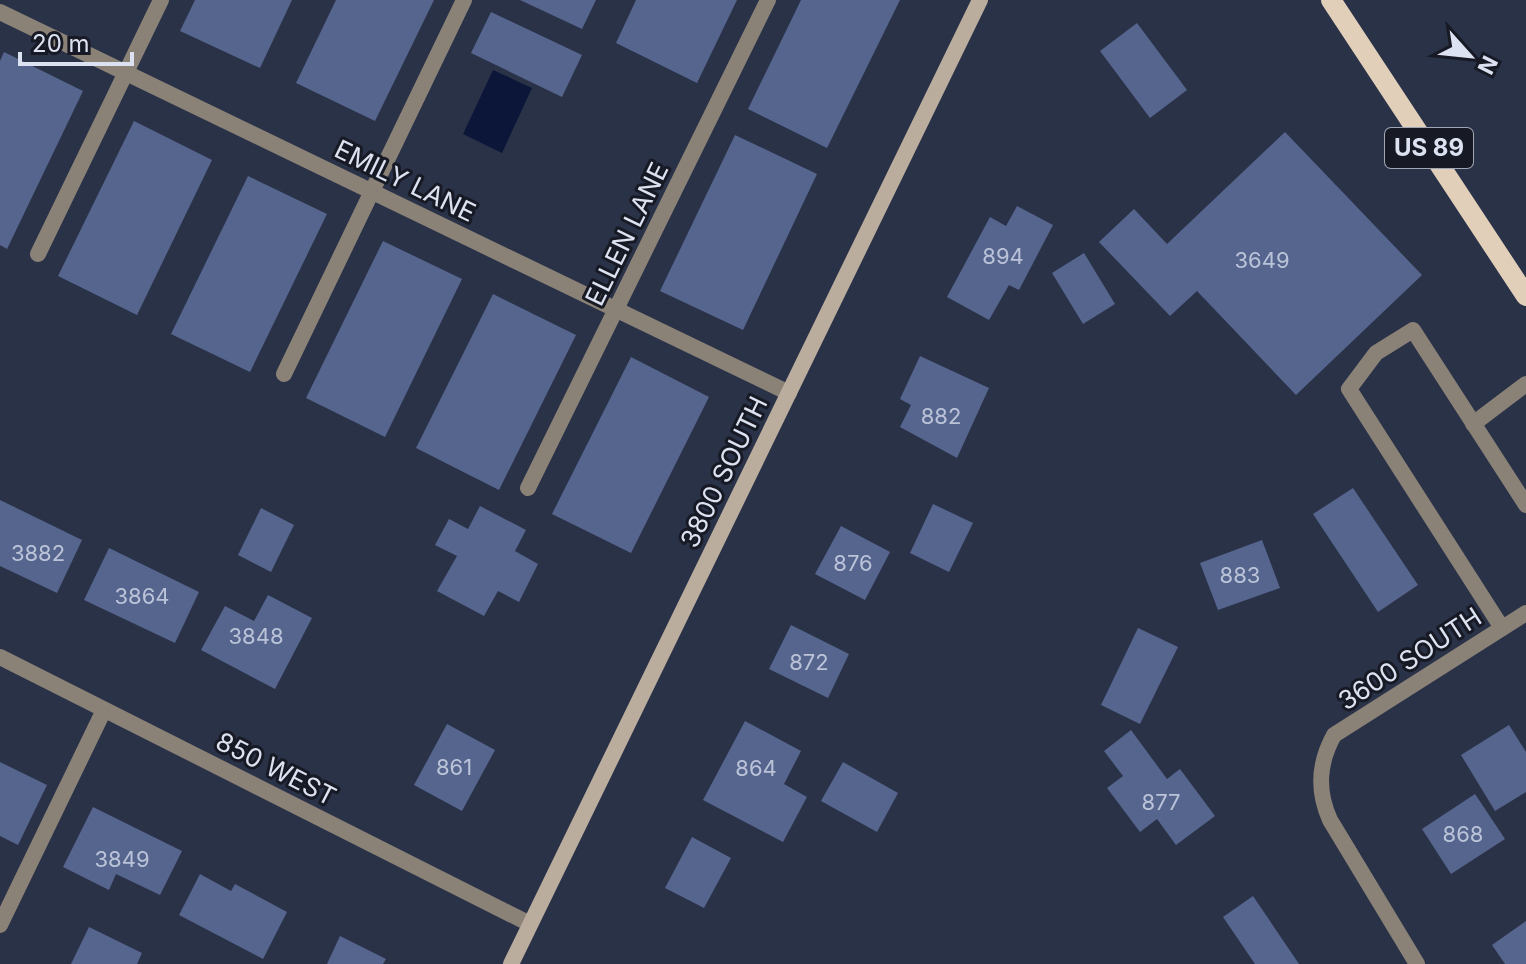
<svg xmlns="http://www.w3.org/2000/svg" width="1526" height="964" viewBox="0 0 1526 964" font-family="Inter,sans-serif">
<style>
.water{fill:#0c1639}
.building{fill:#56658e}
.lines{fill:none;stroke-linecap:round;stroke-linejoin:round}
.lane{stroke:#8a8177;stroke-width:16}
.street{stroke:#8a8177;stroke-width:16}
.secondary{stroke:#bbad9d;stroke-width:16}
.primary{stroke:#e1cfba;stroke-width:20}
.labels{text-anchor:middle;stroke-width:6;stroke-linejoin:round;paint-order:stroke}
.number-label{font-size:22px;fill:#bac3d8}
.shield{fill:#171a24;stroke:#a1a6b4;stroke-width:2}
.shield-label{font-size:24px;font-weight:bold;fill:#dce2f1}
.street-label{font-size:26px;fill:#dce2f1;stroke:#171a24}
</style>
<rect width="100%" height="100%" fill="#2a3248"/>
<path class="water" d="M 493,70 L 532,88 L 502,153 L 463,134 Z"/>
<g class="building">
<path d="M 195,0 L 292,0 L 260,68 L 180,31 Z"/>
<path d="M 336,0 L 434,0 L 375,121 L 296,83 Z"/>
<path d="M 520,0 L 596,0 L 582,29 Z"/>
<path d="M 636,0 L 737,0 L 697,83 L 616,43 Z"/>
<path d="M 801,0 L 900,0 L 827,148 L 748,109 Z"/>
<path d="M 491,12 L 582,55 L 562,97 L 471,53 Z"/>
<path d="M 1137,23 L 1187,90 L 1150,118 L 1100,51 Z"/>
<path d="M 4,52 L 83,91 L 7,249 L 0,245 L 0,61 Z"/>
<path d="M 134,121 L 212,160 L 137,315 L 58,276 Z"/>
<path d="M 1285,132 L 1422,275 L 1296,395 L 1197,291 L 1170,316 L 1099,242 L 1134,209 L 1167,244 Z"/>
<path d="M 735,135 L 817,174 L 743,330 L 660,291 Z"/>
<path d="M 248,176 L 327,214 L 250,372 L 171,334 Z"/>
<path d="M 1017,206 L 1053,225 L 1019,290 L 1009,285 L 989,320 L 947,297 L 990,217 L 1006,226 Z"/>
<path d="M 383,241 L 462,279 L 385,437 L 306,398 Z"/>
<path d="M 1084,253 L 1115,304 L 1083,324 L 1052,273 Z"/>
<path d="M 493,294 L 576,335 L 499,490 L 416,448 Z"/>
<path d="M 920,356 L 989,388 L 957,458 L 900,427 L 911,405 L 900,399 Z"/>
<path d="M 631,357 L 709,397 L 631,553 L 552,514 Z"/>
<path d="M 1353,488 L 1418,585 L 1378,612 L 1313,514 Z"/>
<path d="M 0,500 L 82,540 L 57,593 L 0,566 Z"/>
<path d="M 933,504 L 973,523 L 949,572 L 910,553 Z"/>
<path d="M 480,506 L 526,530 L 515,551 L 538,564 L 519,602 L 498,591 L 484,616 L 437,591 L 457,556 L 435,545 L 449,519 L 468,529 Z"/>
<path d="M 261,508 L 294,525 L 271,572 L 238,555 Z"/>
<path d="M 841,526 L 890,552 L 865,600 L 815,574 Z"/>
<path d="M 1262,540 L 1280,588 L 1218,610 L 1200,563 Z"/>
<path d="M 109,548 L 199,592 L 175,643 L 84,600 Z"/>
<path d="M 268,595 L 312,618 L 275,689 L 201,650 L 225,606 L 254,621 Z"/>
<path d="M 791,625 L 849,654 L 828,698 L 769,669 Z"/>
<path d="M 1138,628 L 1178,647 L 1140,724 L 1101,705 Z"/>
<path d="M 745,721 L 801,751 L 784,784 L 807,797 L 783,842 L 703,800 Z"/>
<path d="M 447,724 L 495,750 L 462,811 L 414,785 Z"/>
<path d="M 1509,725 L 1526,752 L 1526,792 L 1495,811 L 1461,755 Z"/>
<path d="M 1131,730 L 1167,779 L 1180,769 L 1215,816 L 1176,845 L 1157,819 L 1140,832 L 1107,788 L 1123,776 L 1104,751 Z"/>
<path d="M 0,762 L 47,785 L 18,845 L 0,836 Z"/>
<path d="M 843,762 L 898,793 L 877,832 L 821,801 Z"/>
<path d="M 1475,794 L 1505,839 L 1451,874 L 1422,829 Z"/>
<path d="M 93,807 L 182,851 L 160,895 L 116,874 L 109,890 L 63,867 Z"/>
<path d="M 692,837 L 731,858 L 704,908 L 665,888 Z"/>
<path d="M 200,874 L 231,891 L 235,884 L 287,912 L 263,959 L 179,915 Z"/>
<path d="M 1253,896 L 1299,964 L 1255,964 L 1223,917 Z"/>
<path d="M 1526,921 L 1526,964 L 1505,964 L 1492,945 Z"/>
<path d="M 89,927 L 142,953 L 137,964 L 71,964 Z"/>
<path d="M 340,936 L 386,959 L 383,964 L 327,964 Z"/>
</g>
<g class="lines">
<g class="lane">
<path d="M 0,12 L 789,393"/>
<path d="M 38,254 L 161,0"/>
<path d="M 284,374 L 464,0"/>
<path d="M 1473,424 L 1526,384"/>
<path d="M 528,488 L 768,0"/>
<path d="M 1502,628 L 1349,389 L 1376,353 L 1413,330 L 1526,505"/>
<path d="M 0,925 L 104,710"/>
</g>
<g class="street">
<path d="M 0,657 L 530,924"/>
<path d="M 1417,964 L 1330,820 C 1317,791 1318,764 1334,735 L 1526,613"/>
</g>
<path class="secondary" d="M 511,964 L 980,0"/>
<path class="primary" d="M 1331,0 L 1526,296"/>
</g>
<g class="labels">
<g class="number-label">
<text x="1003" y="264">894</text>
<text x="1262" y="268">3649</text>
<text x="941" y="424">882</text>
<text x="38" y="561">3882</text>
<text x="853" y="571">876</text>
<text x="1240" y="583">883</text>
<text x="142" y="604">3864</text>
<text x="256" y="644">3848</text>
<text x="809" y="670">872</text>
<text x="454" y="775">861</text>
<text x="756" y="776">864</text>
<text x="1161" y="810">877</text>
<text x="1463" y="842">868</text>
<text x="122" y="867">3849</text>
</g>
<rect class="shield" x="1385" y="128" width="88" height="40" rx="6"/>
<g class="shield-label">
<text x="1429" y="156">US 89</text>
</g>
<g class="street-label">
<text transform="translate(405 181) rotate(26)" y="9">EMILY LANE</text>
<text transform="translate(627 234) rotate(-64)" y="9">ELLEN LANE</text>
<text transform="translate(724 472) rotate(-64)" y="9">3800 SOUTH</text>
<text transform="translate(1410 659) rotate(-33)" y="9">3600 SOUTH</text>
<text transform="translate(276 769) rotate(27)" y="9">850 WEST</text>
</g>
</g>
<g transform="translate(1470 56) rotate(117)" stroke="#171a24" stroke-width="6" paint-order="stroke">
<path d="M0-6L14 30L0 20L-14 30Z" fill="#dce2f1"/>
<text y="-12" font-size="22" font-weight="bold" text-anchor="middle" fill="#dce2f1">N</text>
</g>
<path d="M20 52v12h112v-12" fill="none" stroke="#dce2f1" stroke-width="4"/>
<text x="32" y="52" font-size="24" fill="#dce2f1" stroke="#171a24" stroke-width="6" paint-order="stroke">20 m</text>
</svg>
